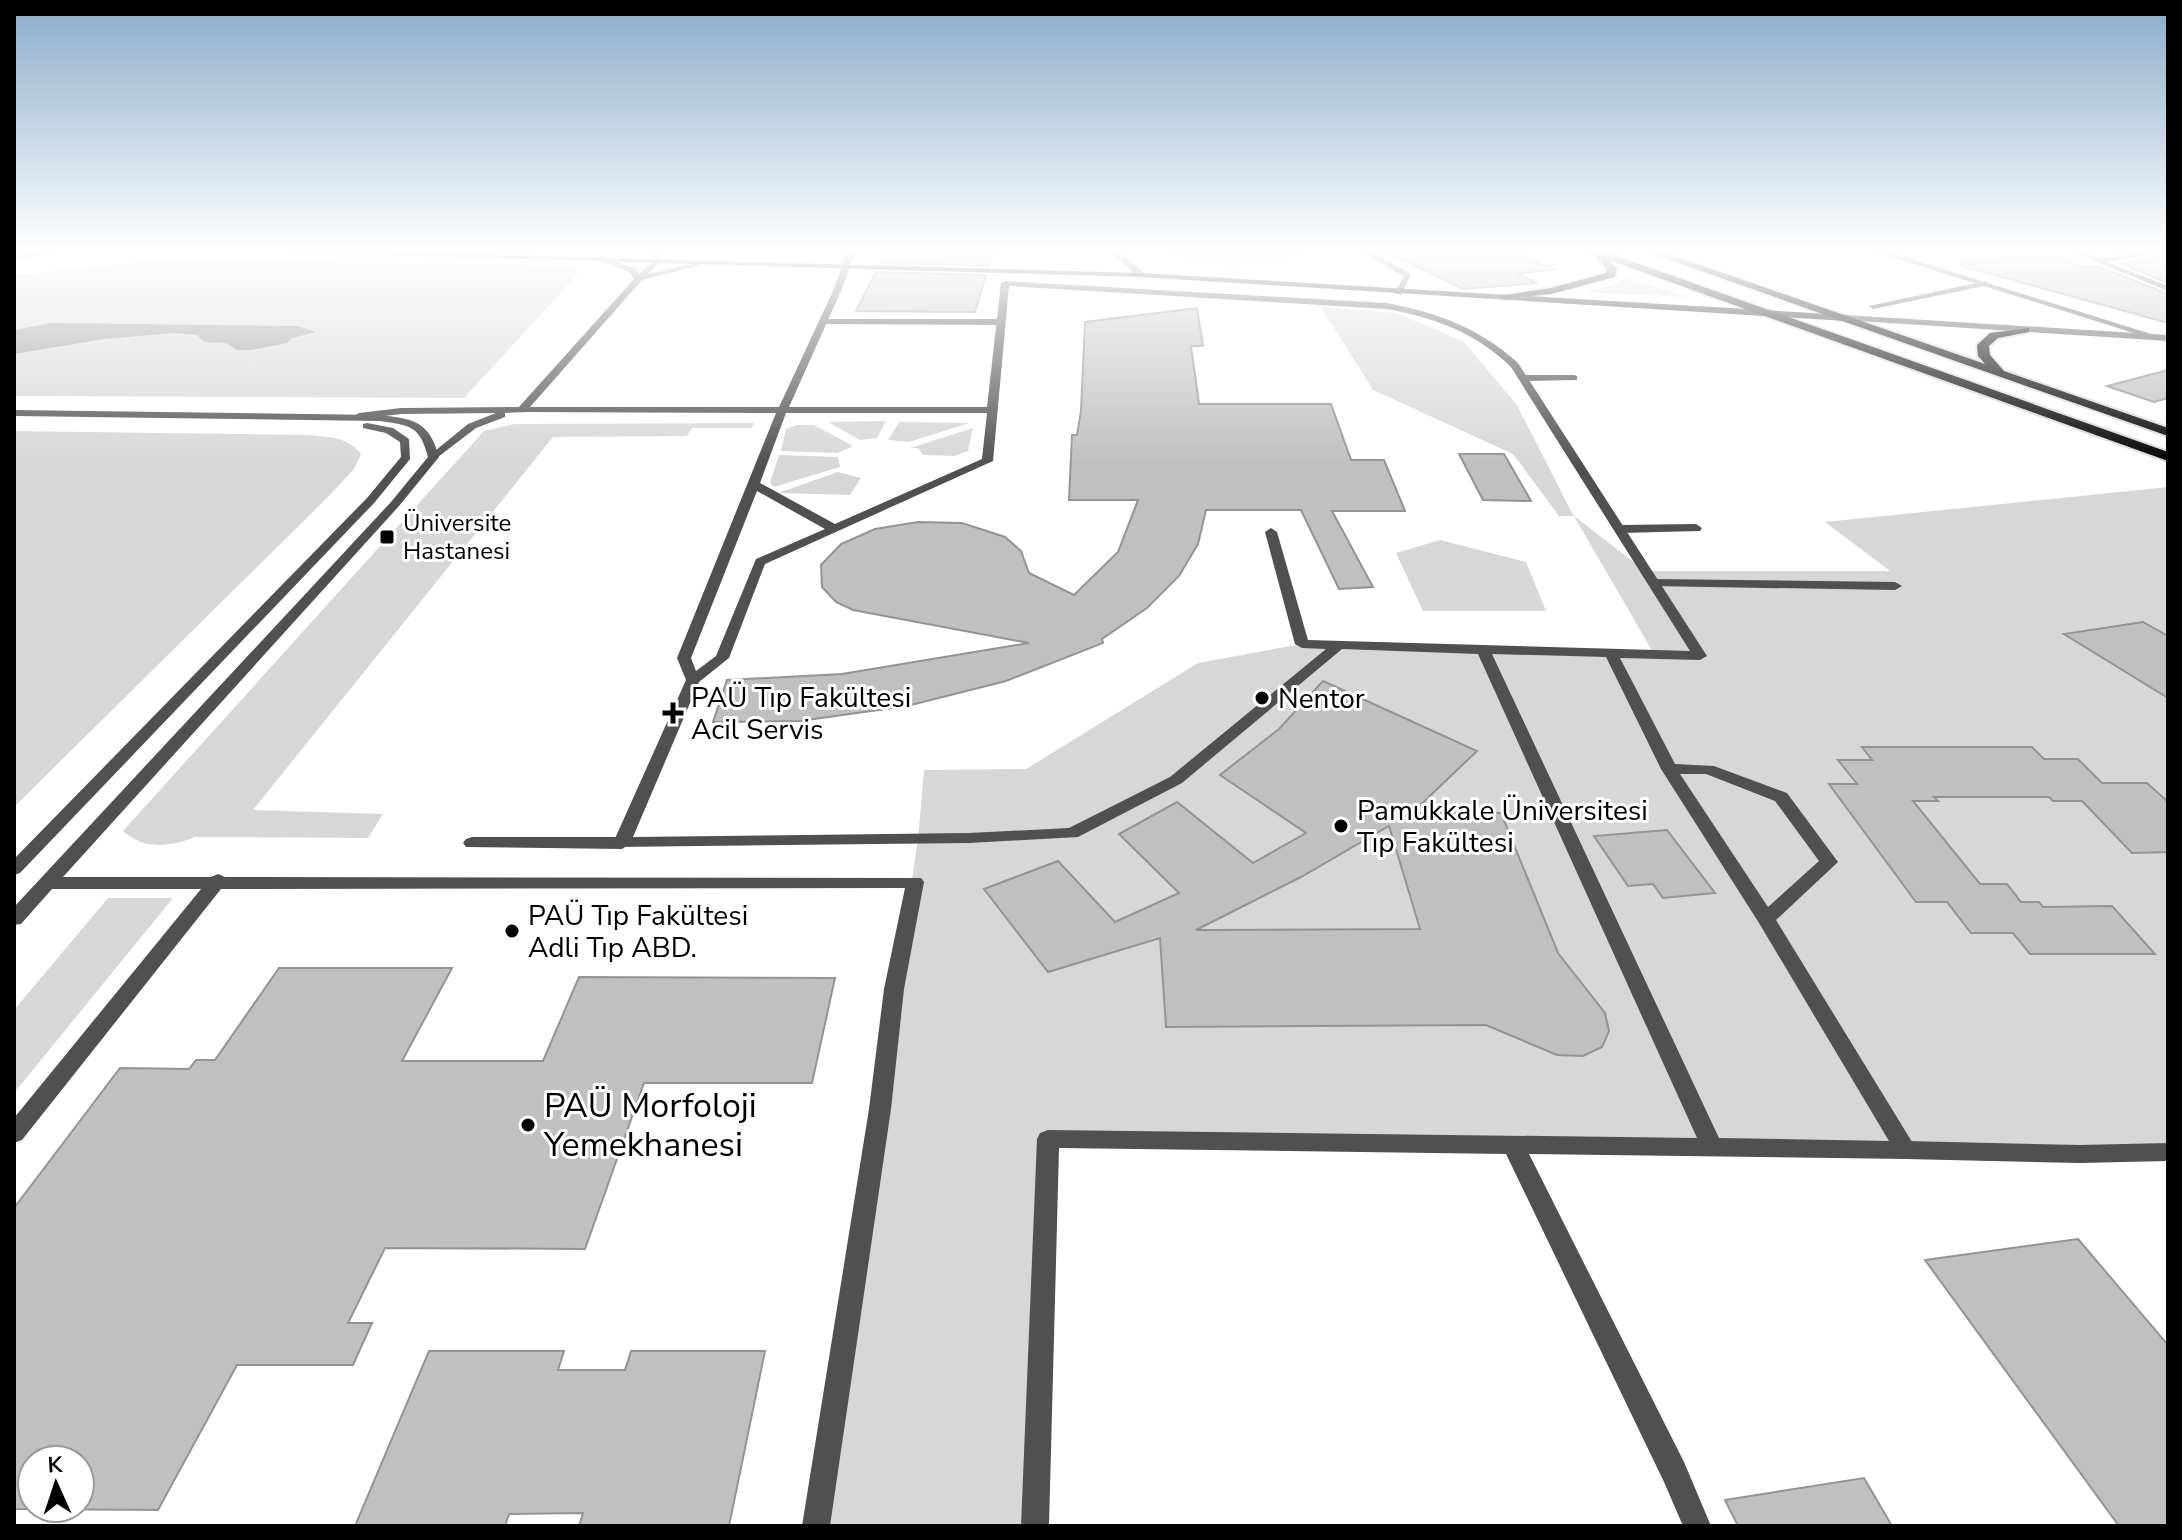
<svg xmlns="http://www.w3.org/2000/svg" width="2182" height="1540" viewBox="0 0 2182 1540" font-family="'Nunito Sans',sans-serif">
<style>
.green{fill:#d7d7d7}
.water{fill:#9e9e9e}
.building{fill:#c0c0c0;stroke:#949494;stroke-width:2;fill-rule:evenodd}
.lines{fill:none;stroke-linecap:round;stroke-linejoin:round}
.primary-casing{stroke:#dbdbdb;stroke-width:4}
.service{fill:#505050;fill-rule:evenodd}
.pedestrian{fill:#505050;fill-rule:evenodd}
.minor{fill:#505050;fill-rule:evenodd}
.tertiary{fill:#505050;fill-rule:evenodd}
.secondary{fill:#1d1d1d;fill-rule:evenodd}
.primary{fill:#000;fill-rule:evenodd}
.poi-dot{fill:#000;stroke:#fff;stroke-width:3}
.labels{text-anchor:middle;stroke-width:6;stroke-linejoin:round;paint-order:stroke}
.far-poi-label{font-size:24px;fill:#000;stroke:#fff;text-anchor:start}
.poi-label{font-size:28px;fill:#000;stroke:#fff;text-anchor:start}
.near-poi-label{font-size:34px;fill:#000;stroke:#fff;text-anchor:start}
</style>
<rect width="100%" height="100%" fill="#fff"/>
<g class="green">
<path d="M 1164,249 L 1312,249 C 1274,268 1200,273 1164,249 Z"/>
<path d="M 159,260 L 566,265 L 576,269 L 578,274 L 464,398 L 14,396 L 14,275 Z"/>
<path d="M 1627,277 L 1686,297 L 1584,292 L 1613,285 Z"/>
<path d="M 1321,307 L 1396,313 L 1463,341 L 1517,405 L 1573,515 L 1645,571 L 1890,571 L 1825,522 L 2168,487 L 2168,1152 L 1049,1139 L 1035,1526 L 816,1526 L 918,839 L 924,770 L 1026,769 L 1198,663 L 1302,644 L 1654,654 L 1574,516 L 1559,516 L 1513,454 L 1373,390 Z"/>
<path d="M 886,421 L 877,438 L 860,440 L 828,422 Z"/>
<path d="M 899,422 L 969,423 L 909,442 L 888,440 Z"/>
<path d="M 754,423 L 752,428 L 692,428 L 687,436 L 553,437 L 253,810 L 383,814 L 368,838 L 195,837 C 170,847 144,850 123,831 L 484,431 L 514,424 Z"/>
<path d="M 797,425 L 814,425 L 853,446 L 838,453 L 781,451 L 786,429 Z"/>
<path d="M 973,428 L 968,451 L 954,456 L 923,455 L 918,448 L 910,448 Z"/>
<path d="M 14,431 L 307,435 C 329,437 346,436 361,454 L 354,469 L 326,499 L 14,807 Z"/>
<path d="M 779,455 L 838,457 L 840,467 L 774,487 L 770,483 Z"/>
<path d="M 838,472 L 861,478 L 850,495 L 778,493 Z"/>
<path d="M 1440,540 L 1526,562 L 1546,611 L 1423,611 L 1396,553 Z"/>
<path d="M 108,898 L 173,898 L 14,1093 L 14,1010 Z"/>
</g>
<path class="water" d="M 51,323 L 297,326 L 316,332 L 292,338 L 287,343 L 251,350 L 237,350 L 226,343 L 205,342 L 197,335 L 174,333 L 104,339 L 14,354 L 14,330 Z"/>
<g class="building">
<path d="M 888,249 L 994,249 L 989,266 L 881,263 Z"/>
<path d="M 1380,249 L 1505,249 L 1553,269 L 1518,274 L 1537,283 L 1463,289 Z"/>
<path d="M 2168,255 L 2168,283 L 2119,263 L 2124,263 Z"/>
<path d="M 2059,257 L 2082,267 L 2098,266 L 2168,294 L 2168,323 L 1962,266 L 1962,259 Z"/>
<path d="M 876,272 L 986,275 L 975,312 L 856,311 Z"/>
<path d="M 1197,308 L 1203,346 L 1191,346 L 1199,404 L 1331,404 L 1351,460 L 1384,460 L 1405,511 L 1332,511 L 1373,587 L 1339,589 L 1301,510 L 1206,510 L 1198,544 L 1179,576 L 1147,608 L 1102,639 L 1103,643 L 1006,681 L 907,706 L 800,721 L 713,722 L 727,680 L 842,674 L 1029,643 L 853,610 L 836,602 L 822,587 L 821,565 L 841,544 L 875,529 L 918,522 L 962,523 L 1005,537 L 1021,551 L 1029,573 L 1074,595 L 1118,552 L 1138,500 L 1069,500 L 1072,435 L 1077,435 L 1081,411 L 1085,322 Z"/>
<path d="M 2168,370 L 2168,398 L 2154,402 L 2107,386 Z"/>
<path d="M 1459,454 L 1504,454 L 1531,501 L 1483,500 Z"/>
<path d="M 2143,622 L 2168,636 L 2168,698 L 2064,634 Z"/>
<path d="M 1323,681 L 1477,751 L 1412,813 L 1501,813 L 1558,953 L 1605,1013 L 1609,1031 L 1602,1047 L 1583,1056 L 1557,1055 L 1486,1025 L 1166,1027 L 1160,938 L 1048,972 L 984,889 L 1058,861 L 1115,922 L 1179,893 L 1119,834 L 1177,802 L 1253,863 L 1306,833 L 1220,775 L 1279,729 ZM 1389,826 L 1420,929 L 1196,930 L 1301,877 Z"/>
<path d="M 1862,747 L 2032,747 L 2044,759 L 2078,759 L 2102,783 L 2147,783 L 2168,802 L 2168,852 L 2132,853 L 2082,801 L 2053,801 L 2049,797 L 1934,797 L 1938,801 L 1913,801 L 1980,884 L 2007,884 L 2021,902 L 2039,902 L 2043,907 L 2112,906 L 2155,954 L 2030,954 L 2013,933 L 1971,933 L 1947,902 L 1916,902 L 1829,784 L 1857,784 L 1838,760 L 1872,760 Z"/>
<path d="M 1667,830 L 1715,893 L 1663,898 L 1653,884 L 1628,886 L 1594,836 Z"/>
<path d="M 279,968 L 452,968 L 402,1061 L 543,1061 L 579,977 L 835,978 L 812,1083 L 644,1083 L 585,1249 L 385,1248 L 348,1323 L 372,1323 L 353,1365 L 237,1365 L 158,1510 L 14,1509 L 14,1208 L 120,1068 L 189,1069 L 196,1060 L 215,1060 ZM 32,1460 L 80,1460 L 80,1508 L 32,1508 Z"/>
<path d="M 2078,1239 L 2168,1345 L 2168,1526 L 2119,1526 L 1925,1260 Z"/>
<path d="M 429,1351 L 564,1351 L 558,1370 L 625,1370 L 631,1351 L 765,1351 L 729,1526 L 579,1526 L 583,1513 L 509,1514 L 505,1526 L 355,1526 Z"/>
<path d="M 1864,1478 L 1892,1526 L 1738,1526 L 1725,1500 Z"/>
</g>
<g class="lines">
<g class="primary-casing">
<g id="primary">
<path d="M 1583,249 L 1597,249 L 2168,452 L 2168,461 L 1609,260 L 1617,268 L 1615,277 L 1551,294 L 1503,299 L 1498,296 L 1551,288 L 1606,273 L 1607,269 L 1593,254 Z"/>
<path d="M 1639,249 L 1654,249 L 1985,364 L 1978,356 L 1977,345 L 1990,333 L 2029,328 L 2029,332 L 1998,338 L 1989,346 L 1990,355 L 2004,371 L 2168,428 L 2168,436 Z"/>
</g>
</g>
<g class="service">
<path d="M 1986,281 L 1989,285 L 1873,309 L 1869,306 Z"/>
<path d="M 820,319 L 1001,319 L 1005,322 L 1001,325 L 823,324 L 819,321 Z"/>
<path d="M 1574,375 L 1577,376 L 1577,380 L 1523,381 L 1518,378 L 1523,375 Z"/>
<path d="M 1696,524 L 1702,528 L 1700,531 L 1620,533 L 1614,529 L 1620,525 Z"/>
<path d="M 1654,579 L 1895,582 L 1902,586 L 1895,590 L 1649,586 L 1649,580 Z"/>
<path d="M 472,837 L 622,837 L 631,843 L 622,849 L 466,847 L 463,843 L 466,839 Z"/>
<path d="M 1906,1141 L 2080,1145 L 2168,1143 L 2168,1161 L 2080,1163 L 1906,1159 L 1898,1157 L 1895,1150 L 1898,1143 Z"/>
</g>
<path class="pedestrian" d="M 522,407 L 526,408 L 526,412 L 505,413 L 505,417 L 476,428 L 434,460 L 429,457 L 430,455 L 468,424 L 496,413 L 401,414 L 359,419 L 354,416 L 359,413 L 401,408 Z"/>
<g class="minor">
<path d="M 51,249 L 71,249 L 14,260 L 14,256 Z"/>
<path d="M 648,249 L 656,249 L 662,260 L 648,274 L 709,260 L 713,262 L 642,280 L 530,407 L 779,407 L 833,291 L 848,249 L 856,249 L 841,291 L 789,407 L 987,407 L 1001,283 L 1005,281 L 1386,303 C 1436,312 1480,328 1518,363 L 1707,656 L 1700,660 L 1620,658 L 1675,764 L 1714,766 L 1787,793 L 1838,862 L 1776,920 L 1917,1150 L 1914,1157 L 1906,1159 L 1529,1154 L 1684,1462 L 1711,1526 L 1683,1526 L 1664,1482 L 1506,1154 L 1059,1148 L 1049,1526 L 1021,1526 L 1037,1139 L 1040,1133 L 1048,1130 L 1697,1138 L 1478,654 L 1342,649 L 1182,783 L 1078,837 L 969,843 L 616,847 L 613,843 L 686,680 L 677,658 L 776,413 L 518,412 L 518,408 L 634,279 L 629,272 L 599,260 L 599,256 L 635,268 L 639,274 L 654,260 ZM 1009,286 L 1386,309 C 1434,317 1476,333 1511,367 L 1690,651 L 1308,640 L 1277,532 L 1271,528 L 1265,532 L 1295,644 L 1302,648 L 1326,649 L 1170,777 L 1069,828 L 969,833 L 633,837 L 699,682 L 729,658 L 765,564 L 993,461 ZM 786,413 L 987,413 L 982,459 L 835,524 L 760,483 ZM 757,491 L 825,529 L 756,559 L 716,656 L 696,671 L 691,658 ZM 1492,654 L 1606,657 L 1661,769 L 1759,923 L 1889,1141 L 1719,1138 ZM 1680,774 L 1706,774 L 1775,801 L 1819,861 L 1768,907 Z"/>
<path d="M 1108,249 L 1116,249 L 1144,273 L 1144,277 L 1138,277 Z"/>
<path d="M 1866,249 L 1879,249 L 2164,338 L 2156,340 Z"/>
<path d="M 2065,249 L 2076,249 L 2098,258 L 2168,249 L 2168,252 L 2107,262 L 2168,286 L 2168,291 Z"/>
<path d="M 14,410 L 380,415 C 414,419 429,421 439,457 L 399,506 L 63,877 L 211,877 L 218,874 L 225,877 L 921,878 L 924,882 L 904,989 L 891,1109 L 830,1526 L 802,1526 L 869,1109 L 884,989 L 905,888 L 221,889 L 22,1140 L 14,1143 L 14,1118 L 201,889 L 52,889 L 21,924 L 14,925 L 14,907 L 391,502 L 428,457 C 420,426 410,425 380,421 L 14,416 Z"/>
<path d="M 367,423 L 393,428 L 409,439 L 410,459 L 375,502 L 20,873 L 14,875 L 14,859 L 367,498 L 401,457 L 400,442 L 386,433 L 363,428 L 363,424 Z"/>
</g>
<g class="tertiary">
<path d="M 1358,249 L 1367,249 L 1411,274 L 1401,295 L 1394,293 L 1404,277 Z"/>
<path d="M 1845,315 L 2168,335 L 2168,341 L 1842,320 L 1841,318 Z"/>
</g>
<path class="secondary" d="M 185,249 L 290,249 L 1141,273 L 1845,315 L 1849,318 L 1845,321 L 1141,277 Z"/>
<use href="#primary" class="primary"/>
</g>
<linearGradient id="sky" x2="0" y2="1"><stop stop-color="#8aabca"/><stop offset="0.54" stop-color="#fff"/><stop offset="1" stop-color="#fff" stop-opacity="0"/></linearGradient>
<rect width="2182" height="465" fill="url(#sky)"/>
<g class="poi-dot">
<rect x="379" y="529" width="16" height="16" rx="4"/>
<circle cx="1262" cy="698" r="8"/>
<path d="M669 701h8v8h8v8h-8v8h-8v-8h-8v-8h8z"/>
<circle cx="1341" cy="826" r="8"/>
<circle cx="512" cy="931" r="8"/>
<circle cx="528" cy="1125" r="8"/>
</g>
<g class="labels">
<g class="far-poi-label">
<text x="403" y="531">Üniversite<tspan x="403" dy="28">Hastanesi</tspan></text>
</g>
<g class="poi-label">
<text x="691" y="707">PAÜ Tıp Fakültesi<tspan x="691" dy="32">Acil Servis</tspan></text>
<text x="1278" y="708">Nentor</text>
<text x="1357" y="820">Pamukkale Üniversitesi<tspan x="1357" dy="32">Tıp Fakültesi</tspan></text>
<text x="528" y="925">PAÜ Tıp Fakültesi<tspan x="528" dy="32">Adli Tıp ABD.</tspan></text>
</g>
<g class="near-poi-label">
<text x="544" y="1117">PAÜ Morfoloji<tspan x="544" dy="39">Yemekhanesi</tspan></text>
</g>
</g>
<rect width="2182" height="1540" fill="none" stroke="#000000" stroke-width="32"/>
<g transform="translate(56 1484) rotate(357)"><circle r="38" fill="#ffffff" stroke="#999999" stroke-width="2"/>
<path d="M0-6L14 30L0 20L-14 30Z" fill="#000000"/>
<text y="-12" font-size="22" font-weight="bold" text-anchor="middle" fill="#000000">K</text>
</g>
</svg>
